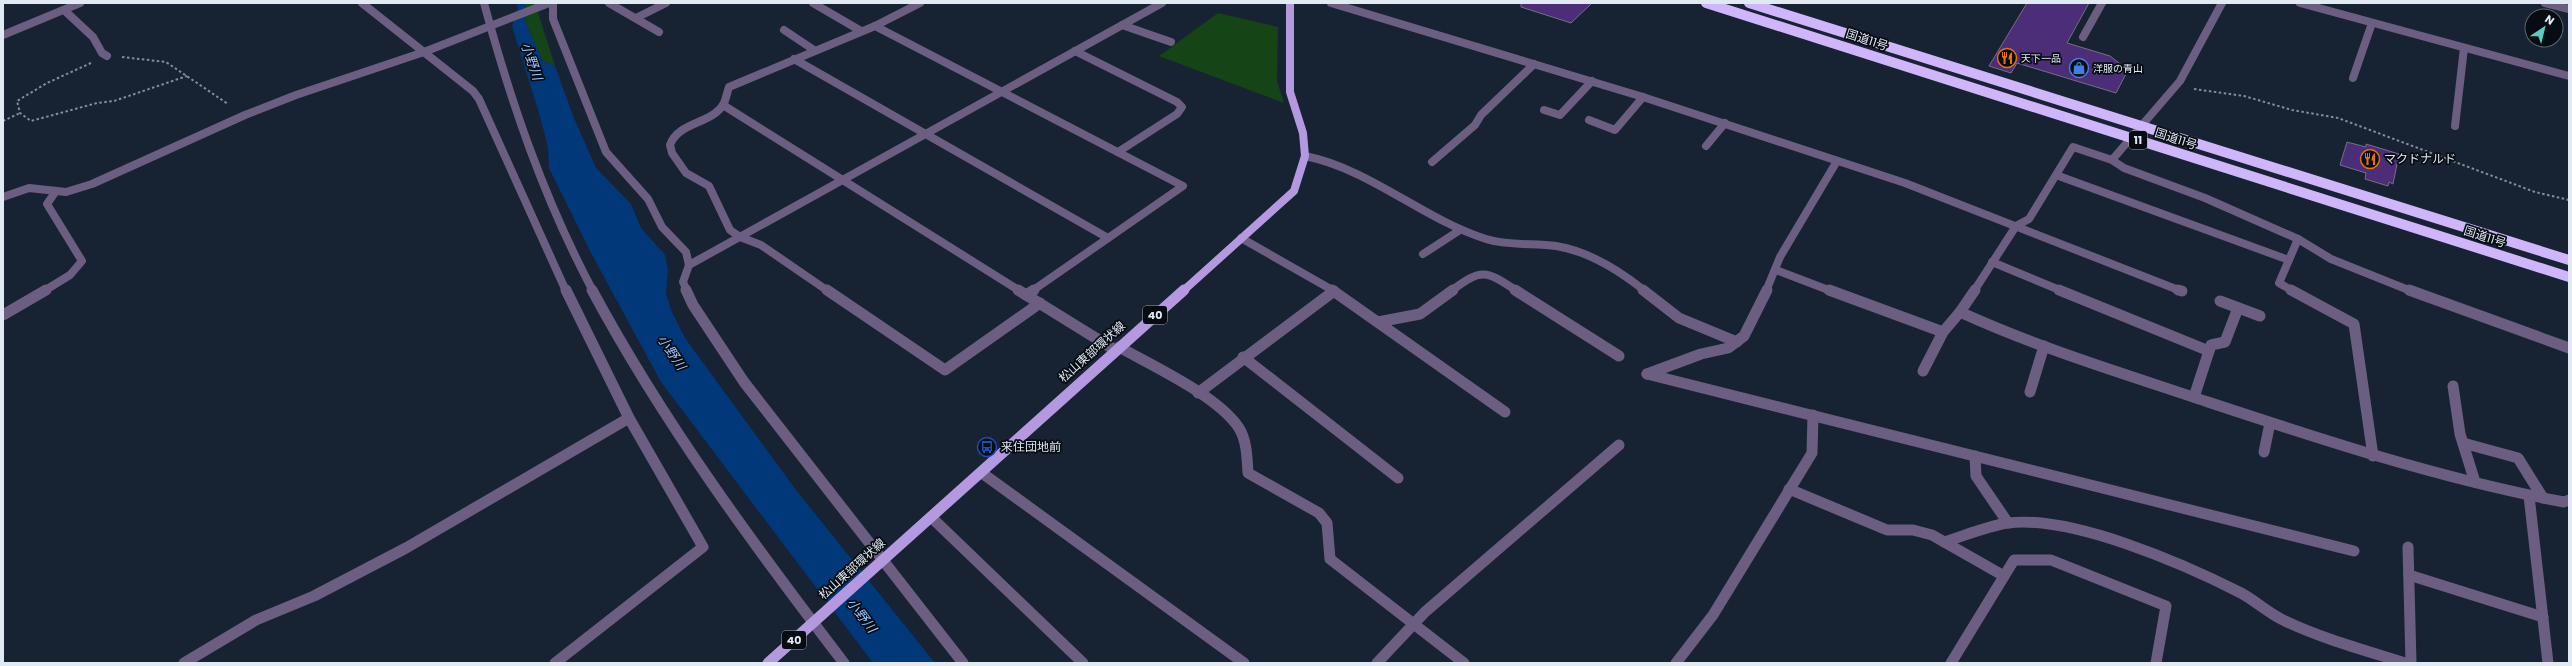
<svg xmlns="http://www.w3.org/2000/svg" width="2572" height="666" viewBox="0 0 2572 666" font-family="Poppins,'Noto Sans JP',sans-serif">
<style>
.green{fill:#154417}
.water{fill:#003879}
.building{fill:#4c2d78;stroke:#756f84}
.lines{fill:none;stroke-linecap:round;stroke-linejoin:round}
.path{stroke:#848e9a;stroke-width:2;stroke-dasharray:2.5 2.5;stroke-linecap:butt}
.minor-far1{stroke:#6b5e80;stroke-width:8}
.minor{stroke:#6b5e80;stroke-width:11}
.major-far1{stroke:#b499e0;stroke-width:8}
.major{stroke:#b499e0;stroke-width:11}
.highway{stroke:#cfb5fa;stroke-width:10}
.labels{text-anchor:middle;stroke-width:3.5;stroke-linejoin:round;paint-order:stroke}
.far-poi-label{font-size:10px;fill:#e1e9f3;stroke:#070c12;text-anchor:start}
.shield{fill:#070c12;stroke:#a0a7b0;stroke-width:1}
.shield-label{font-size:11px;font-weight:bold;fill:#e1e9f3}
.street-label{font-size:12px;fill:#e1e9f3;stroke:#070c12}
.poi-label{font-size:12px;fill:#e1e9f3;stroke:#070c12;text-anchor:start}
.water-label{font-size:13px;font-style:italic;fill:#9dc6ff;stroke:#070c12}
</style>
<rect width="100%" height="100%" fill="#172332"/>
<g class="green">
<path d="M 526,3 L 535,3 L 555,66 L 542,60 L 526,23 Z"/>
<path d="M 1218,13 L 1278,27 L 1277,81 L 1284,103 L 1159,56 Z"/>
</g>
<path class="water" d="M 516,3 L 526,3 L 526,23 L 542,60 L 555,66 L 574,118 L 596,168 L 631,204 L 641,228 L 665,255 L 668,270 L 666,293 L 671,310 L 685,338 L 796,490 L 935,663 L 873,663 L 661,382 L 591,253 L 549,168 L 548,147 L 539,113 L 512,26 L 518,8 Z"/>
<g class="building">
<path d="M 1521,3 L 1592,3 L 1571,23 L 1521,7 Z"/>
<path d="M 2027,3 L 2089,3 L 2067,43 L 2110,56 L 2128,70 L 2116,93 L 2017,63 L 2011,73 L 1989,66 Z"/>
<path d="M 2347,142 L 2366,147 L 2366,144 L 2399,154 L 2393,184 L 2389,182 L 2388,186 L 2365,179 L 2366,173 L 2340,165 Z"/>
</g>
<g class="lines">
<g class="path">
<path d="M 122,57 L 166,62 L 228,104"/>
<path d="M 91,63 L 47,83 L 17,101 L 20,113 L 31,121 L 97,103 L 114,101 L 187,76"/>
<path d="M 2194,89 L 2244,96 L 2292,110 L 2338,118 L 2535,192 L 2569,200"/>
<path d="M 3,121 L 20,113"/>
</g>
<g class="minor-far1">
<path d="M 362,3 L 473,91 L 479,99 L 566,291"/>
<path d="M 484,3 C 511,103 544,199 593,291"/>
<path d="M 553,3 L 553,19 L 606,152 L 648,199 L 662,227 L 686,252 L 689,265 L 683,282 L 687,291"/>
<path d="M 609,3 L 659,32"/>
<path d="M 813,3 L 861,31"/>
<path d="M 1331,3 L 1643,97 L 1905,183 L 2181,291"/>
<path d="M 2300,3 L 2569,76"/>
<path d="M 2545,3 L 2569,9"/>
<path d="M 64,10 L 93,37 L 102,53 L 107,56"/>
<path d="M 636,18 L 666,3"/>
<path d="M 1122,25 L 1171,42"/>
<path d="M 875,26 L 1183,186 L 1032,291"/>
<path d="M 784,30 L 814,50"/>
<path d="M 3,35 L 80,3"/>
<path d="M 2083,37 L 2102,3"/>
<path d="M 1075,51 L 1177,102 L 1182,107 L 1177,114 L 1118,152"/>
<path d="M 794,59 L 1108,238"/>
<path d="M 2353,78 L 2372,23"/>
<path d="M 723,105 L 1020,291"/>
<path d="M 1544,110 L 1560,115 L 1592,81"/>
<path d="M 1589,120 L 1615,130 L 1643,97"/>
<path d="M 2455,126 L 2464,48"/>
<path d="M 1706,146 L 1725,123"/>
<path d="M 1305,156 C 1370,169 1423,219 1486,239 C 1508,246 1534,243 1556,246 C 1588,251 1620,271 1645,291"/>
<path d="M 2112,160 L 2124,168 L 2205,198 L 2298,239 L 2331,259 L 2411,291"/>
<path d="M 1432,162 L 1475,125 L 1481,115 L 1534,64"/>
<path d="M 2056,175 L 2289,260"/>
<path d="M 3,197 L 29,188 L 66,192 L 92,184 L 245,115 L 296,95 L 424,52 L 549,3"/>
<path d="M 1241,238 L 1334,291"/>
<path d="M 1423,254 L 1460,230"/>
<path d="M 1992,262 L 2062,291"/>
<path d="M 689,265 L 1162,3"/>
<path d="M 1776,270 L 1831,291"/>
<path d="M 44,291 L 70,275 L 82,261 L 47,204 L 56,191"/>
<path d="M 828,291 L 761,245 L 740,237 L 730,230 L 709,186 L 686,173 L 672,153 L 670,145 C 678,122 711,124 723,105 C 726,100 727,92 729,87 L 875,26 L 920,3"/>
<path d="M 1451,291 C 1482,268 1485,270 1517,291"/>
<path d="M 1766,291 L 1780,257 L 1837,161"/>
<path d="M 1974,291 L 2016,226 L 2029,219 L 2073,147 L 2112,160 L 2180,81 L 2222,3"/>
<path d="M 2293,291 L 2279,283 L 2298,239"/>
</g>
<g class="minor">
<path d="M 592,290 C 663,422 753,544 844,663"/>
<path d="M 686,290 L 693,305 L 744,382 L 963,663"/>
<path d="M 827,290 L 945,370 L 1040,303"/>
<path d="M 1018,290 L 1115,350"/>
<path d="M 1332,290 L 1505,412"/>
<path d="M 1515,290 L 1619,356"/>
<path d="M 1643,290 L 1679,318 L 1737,342"/>
<path d="M 1829,290 L 1943,332"/>
<path d="M 1975,290 L 1960,312 C 2041,349 2125,374 2208,402 C 2326,441 2442,479 2564,502 L 2569,500"/>
<path d="M 2059,290 L 2209,351"/>
<path d="M 2178,290 L 2182,291"/>
<path d="M 2291,290 L 2354,324 L 2373,456"/>
<path d="M 2409,290 L 2569,348"/>
<path d="M 1026,295 L 1034,290"/>
<path d="M 2220,301 L 2260,316"/>
<path d="M 3,315 L 46,290"/>
<path d="M 1378,322 L 1420,314 L 1453,290"/>
<path d="M 1119,347 C 1153,366 1218,396 1239,428 C 1247,441 1247,458 1248,473 L 1319,513 L 1327,523 L 1330,559 L 1464,663"/>
<path d="M 1243,357 L 1398,478"/>
<path d="M 1923,371 L 1943,332 L 1960,312"/>
<path d="M 1647,374 L 2354,551"/>
<path d="M 1647,374 L 1701,354 L 1728,348 L 1744,336 L 1767,290"/>
<path d="M 2453,386 L 2460,434 L 2475,482"/>
<path d="M 2030,392 L 2044,346"/>
<path d="M 1198,393 L 1334,291"/>
<path d="M 2194,397 L 2211,345 L 2225,342 L 2238,308"/>
<path d="M 2463,443 L 2518,458 L 2543,498"/>
<path d="M 2264,452 L 2270,423"/>
<path d="M 1975,456 L 1976,476 L 2008,523"/>
<path d="M 982,473 L 1244,663"/>
<path d="M 1789,489 L 1887,530 L 1913,530 L 1932,535 L 2004,576"/>
<path d="M 2529,496 L 2548,663"/>
<path d="M 931,517 L 1083,663"/>
<path d="M 1944,542 C 1964,536 1987,526 2008,523 C 2072,515 2184,564 2241,593 C 2256,601 2269,614 2285,621 C 2323,639 2364,650 2405,663"/>
<path d="M 2408,547 L 2411,663"/>
<path d="M 2409,575 L 2543,617"/>
<path d="M 184,663 L 256,620 L 314,596 L 406,548 L 629,418"/>
<path d="M 555,663 L 703,547 L 629,418 L 566,290"/>
<path d="M 1377,663 L 1425,612 L 1619,445"/>
<path d="M 1676,663 L 1713,615 L 1812,453 L 1813,415"/>
<path d="M 1951,663 L 2014,560 L 2051,560 L 2166,606 L 2156,663"/>
</g>
<path class="major-far1" d="M 1183,291 L 1294,191 L 1305,156 L 1303,133 L 1290,92 L 1290,3"/>
<path class="major" d="M 768,663 L 1184,290"/>
<g class="highway">
<path d="M 1706,3 L 2569,277"/>
<path d="M 1749,3 L 2569,260"/>
</g>
</g>
<defs>
<g id="restaurant-ring" transform="scale(1)"><circle r="9.5" fill="#070c12" stroke="#e8710a" stroke-width="1.5"/><path d="M-5-6h1v4h1v-4h1v4h1v-4h1v5L-1.5 .5V6h-2V.5L-5-1ZM5-6V6H3V1.5H1.5Q1.5-4 5-6Z" fill="#e8710a"/></g>
<g id="shop-ring" transform="scale(1)"><circle r="9.5" fill="#070c12" stroke="#3f7fe0" stroke-width="1.5"/><path d="M-5-2.5h2.3a2.7 3.5 0 0 1 5.4 0H5L5.5 6h-11ZM-1.5-2.5h3a1.5 2.3 0 0 0-3 0Z" fill="#3f7fe0"/></g>
<g id="bus-ring" transform="scale(1)"><circle r="9.5" fill="#070c12" stroke="#1a4fb4" stroke-width="1.5"/><path d="M-5-6H5V4H4V6H2V4H-2V6H-4V4H-5ZM-3.5-4V0h7V-4ZM-3.5 1.2v1.5H-2V1.2ZM2 1.2v1.5H3.5V1.2Z" fill="#1a4fb4"/></g>
</defs>
<g fill-rule="evenodd">
<use href="#restaurant-ring" x="2007" y="58"/>
<use href="#shop-ring" x="2079" y="68"/>
<use href="#restaurant-ring" x="2370" y="159"/>
<use href="#bus-ring" x="987" y="447"/>
</g>
<g class="labels">
<g class="far-poi-label">
<text x="2021" y="62">天下一品</text>
<text x="2093" y="72">洋服の青山</text>
</g>
<g class="shield">
<rect x="2129" y="131" width="18" height="18" rx="3"/>
<rect x="1143" y="306" width="24" height="18" rx="3"/>
<rect x="782" y="631" width="24" height="18" rx="3"/>
</g>
<g class="shield-label">
<text x="2138" y="144">11</text>
<text x="1155" y="319">40</text>
<text x="794" y="644">40</text>
</g>
<g class="street-label">
<text transform="translate(1867 40) rotate(18)" y="4">国道11号</text>
<text transform="translate(2176 139) rotate(18)" y="4">国道11号</text>
<text transform="translate(2485 237) rotate(18)" y="4">国道11号</text>
<text transform="translate(1092 352) rotate(-42)" y="4">松山東部環状線</text>
<text transform="translate(852 569) rotate(-42)" y="4">松山東部環状線</text>
</g>
<g class="poi-label">
<text x="2384" y="163">マクドナルド</text>
<text x="1001" y="451">来住団地前</text>
</g>
<g class="water-label">
<text transform="translate(532 61) rotate(71)" y="5">小野川</text>
<text transform="translate(672 352) rotate(56)" y="5">小野川</text>
<text transform="translate(862 615) rotate(53)" y="5">小野川</text>
</g>
</g>
<rect width="2572" height="666" fill="none" stroke="#e1e9f3" stroke-width="8"/>
<g transform="translate(2544 28) rotate(35)"><circle r="19" fill="#070c12" stroke="#5e646c"/>
<path d="M0-3L7 15L0 10L-7 15Z" fill="#59cebe"/>
<text y="-6" font-size="11" font-weight="bold" text-anchor="middle" fill="#e1e9f3">N</text>
</g>
</svg>
